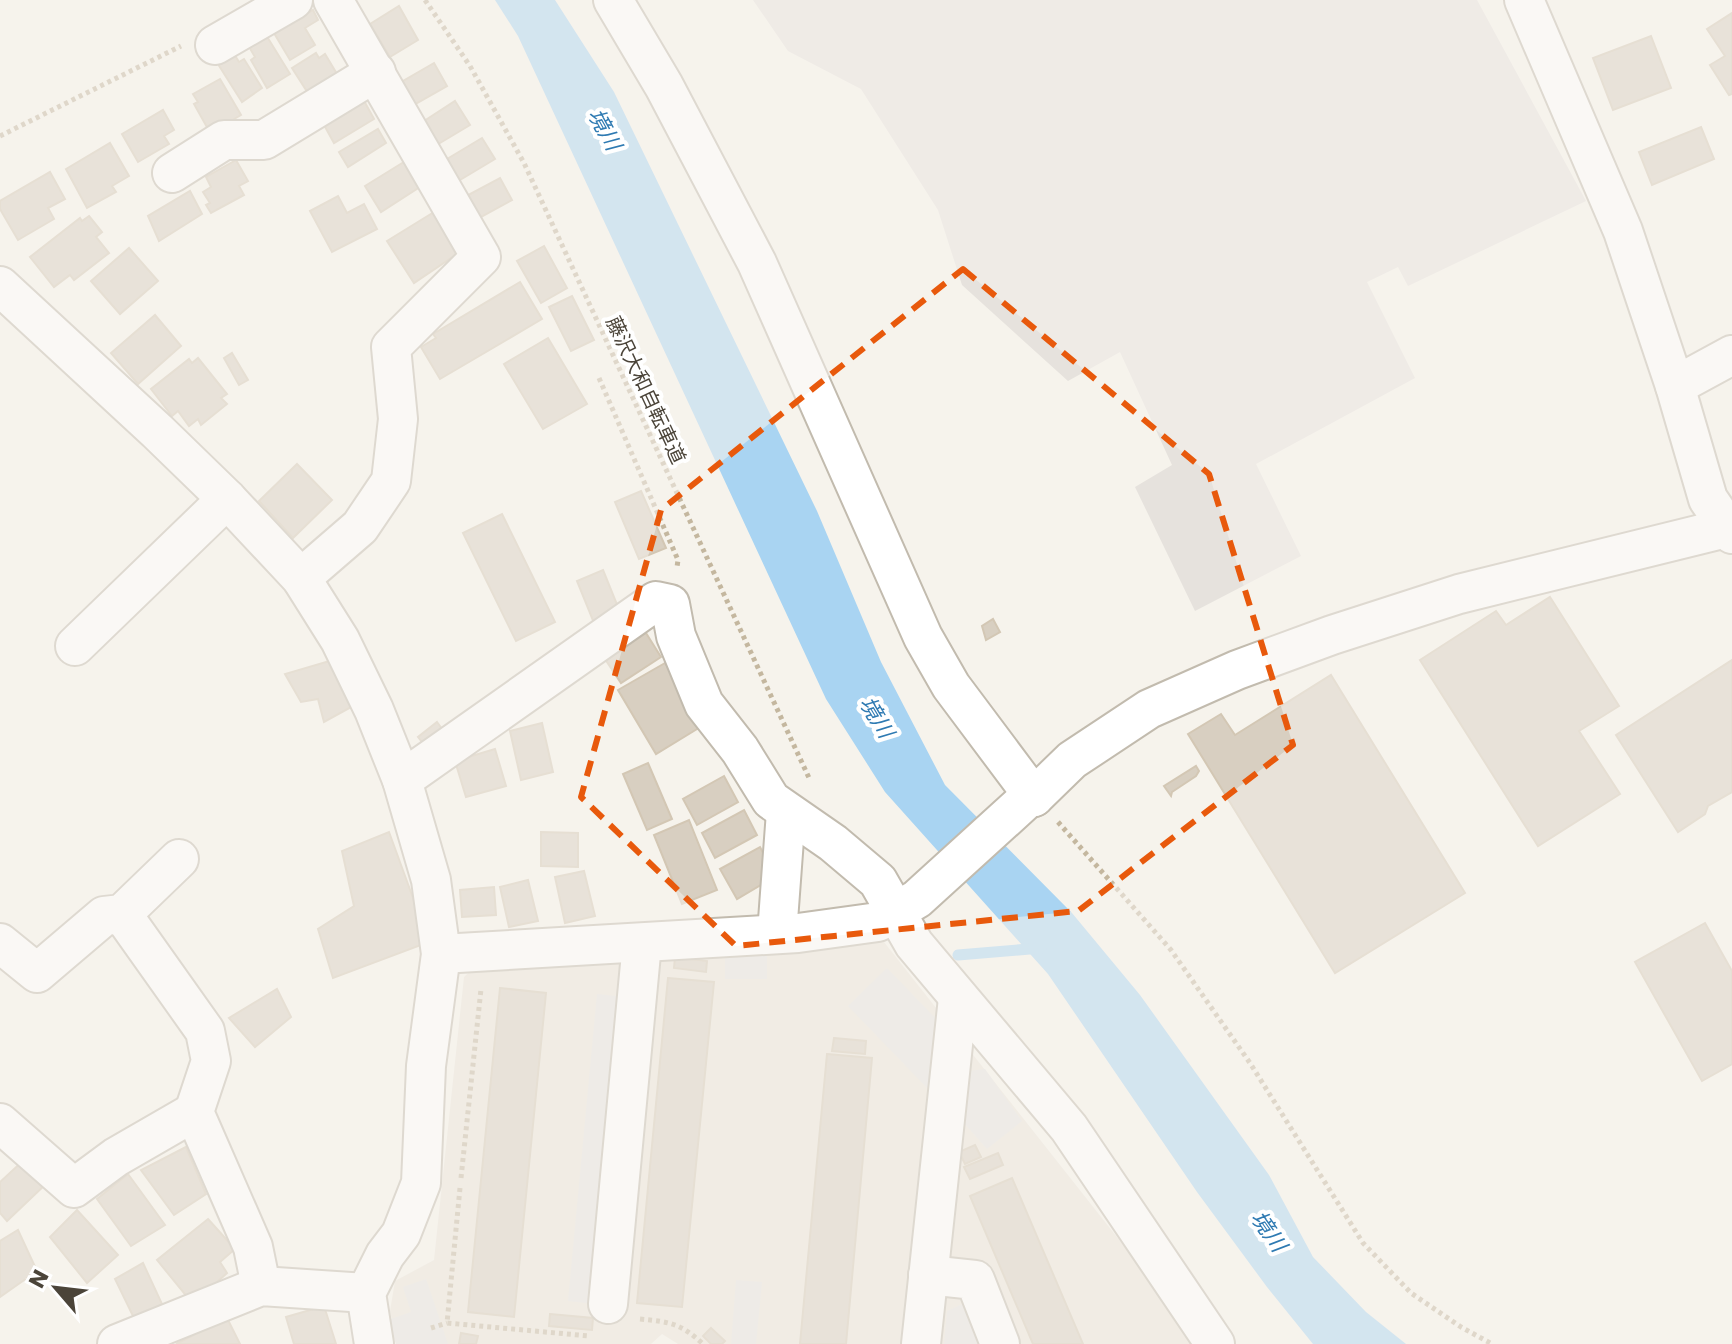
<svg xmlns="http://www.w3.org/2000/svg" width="1732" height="1344" viewBox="0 0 1732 1344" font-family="Poppins,'Noto Sans JP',sans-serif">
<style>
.residential{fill:#eae5da}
.industrial{fill:#e6e2dd}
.parking{fill:#e5e3e0}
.water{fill:#a9d4f2}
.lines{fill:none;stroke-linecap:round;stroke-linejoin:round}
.stream{stroke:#a9d4f2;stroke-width:11}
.building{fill:#d8cfc1;stroke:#d3c7b4;stroke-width:2}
.minor-casing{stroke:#c2bbae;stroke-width:42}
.path{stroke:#c4b79f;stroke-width:5;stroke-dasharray:4 4;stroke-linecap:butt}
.minor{stroke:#fff;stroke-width:38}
.marked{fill:none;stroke:#e8590c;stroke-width:6;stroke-dasharray:16 10;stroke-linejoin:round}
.labels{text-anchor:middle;stroke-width:8;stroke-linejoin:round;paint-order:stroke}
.street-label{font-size:20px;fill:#4b4439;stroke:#fff}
.water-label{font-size:22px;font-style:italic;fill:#2e7ab2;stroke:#fff}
</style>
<rect width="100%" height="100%" fill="#f6f3ec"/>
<path class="residential" d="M 884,942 L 1124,1246 L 1192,1344 L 678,1344 L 662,1334 L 651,1344 L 397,1344 L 390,1311 L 395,1281 L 434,1260 L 464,977 L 480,962 Z"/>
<path class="industrial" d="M 753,0 L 1477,0 L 1586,201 L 1408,286 L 1398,267 L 1367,282 L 1415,378 L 1256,464 L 1301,556 L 1195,611 L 1135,487 L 1172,465 L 1120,352 L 1068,381 L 962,285 L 938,210 L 861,89 L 788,51 Z"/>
<g class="parking">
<rect x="725" y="951" width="42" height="28"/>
<path d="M 887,968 L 938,1021 L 931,1092 L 848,1006 Z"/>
<path d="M 597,994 L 625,997 L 596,1304 L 568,1301 Z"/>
<path d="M 985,1069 L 1022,1121 L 987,1149 L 955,1113 L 960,1072 Z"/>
<path d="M 426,1279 L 448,1344 L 396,1344 L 388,1320 L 411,1312 L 403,1287 Z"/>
<path d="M 736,1280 L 762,1282 L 756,1344 L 731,1344 Z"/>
<path d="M 971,1300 L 990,1344 L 944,1344 L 947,1311 Z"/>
</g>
<path class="water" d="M 495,0 L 555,0 L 614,92 L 817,511 L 881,662 L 945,785 L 1072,913 L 1140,995 L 1269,1175 L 1313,1257 L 1366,1312 L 1406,1344 L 1313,1344 L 1267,1287 L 1197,1192 L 1048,974 L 885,792 L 826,699 L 518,36 Z"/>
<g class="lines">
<path class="stream" d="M 958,955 L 1041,948"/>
</g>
<g class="building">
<path d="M 399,6 L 418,40 L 390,57 L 370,24 Z"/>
<path d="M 313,10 L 318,20 L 305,28 L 315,45 L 290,60 L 274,33 Z"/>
<path d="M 1732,13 L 1732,94 L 1729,95 L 1710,65 L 1725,56 L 1707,29 Z"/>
<path d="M 266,35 L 290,74 L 267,88 L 251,60 L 255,57 L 248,45 Z"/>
<path d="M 1651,36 L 1671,88 L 1613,110 L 1593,58 Z"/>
<path d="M 316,53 L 319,58 L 325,54 L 337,74 L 308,93 L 292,68 Z"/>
<path d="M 234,54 L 239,62 L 244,59 L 262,88 L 242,102 L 218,64 Z"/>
<path d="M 434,63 L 447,86 L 410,107 L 398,84 Z"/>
<path d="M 220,79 L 241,115 L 217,129 L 208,129 L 194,104 L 198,102 L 193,94 Z"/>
<path d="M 363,99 L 374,119 L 334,143 L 323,123 Z"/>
<path d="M 455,101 L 470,125 L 435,146 L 421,123 Z"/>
<path d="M 163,110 L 174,130 L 164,136 L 169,144 L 138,162 L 122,134 Z"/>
<path d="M 1701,127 L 1714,159 L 1652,185 L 1639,152 Z"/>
<path d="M 378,129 L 386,143 L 348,167 L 339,152 Z"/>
<path d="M 482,138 L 495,159 L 455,183 L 442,162 Z"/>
<path d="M 110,143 L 129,176 L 112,186 L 116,192 L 87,208 L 66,169 Z"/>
<path d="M 236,160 L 248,181 L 239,186 L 244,195 L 211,213 L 206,205 L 210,203 L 203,192 L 211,187 L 206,177 Z"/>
<path d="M 407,160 L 423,185 L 381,212 L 365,186 Z"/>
<path d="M 50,172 L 65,199 L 48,208 L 54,219 L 18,240 L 0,209 L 0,201 Z"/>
<path d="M 500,178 L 512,200 L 472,222 L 459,200 Z"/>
<path d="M 190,191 L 202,214 L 159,241 L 148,216 Z"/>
<path d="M 338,196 L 347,213 L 364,204 L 377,229 L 332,252 L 310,211 Z"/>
<path d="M 434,212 L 460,252 L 414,283 L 387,241 Z"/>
<path d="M 89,216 L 102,232 L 96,237 L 109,253 L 74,280 L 70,275 L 54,287 L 30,257 L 80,218 L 82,221 Z"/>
<path d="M 544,246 L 567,288 L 541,303 L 517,261 Z"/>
<path d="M 129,248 L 158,281 L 120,314 L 91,281 Z"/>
<path d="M 520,282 L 542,319 L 440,379 L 421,347 L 436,338 L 433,334 Z"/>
<path d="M 572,296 L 594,340 L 571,351 L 549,307 Z"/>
<path d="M 155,315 L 181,346 L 138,384 L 111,353 Z"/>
<path d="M 548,338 L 587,404 L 543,429 L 504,364 Z"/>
<path d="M 232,353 L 248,380 L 239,385 L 224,358 Z"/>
<path d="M 198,358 L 227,394 L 221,398 L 227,404 L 201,425 L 198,419 L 189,426 L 178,411 L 172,416 L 151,389 L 189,359 L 192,363 Z"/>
<path d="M 297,464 L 332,500 L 293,538 L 259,501 Z"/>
<path d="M 641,491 L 666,548 L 639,559 L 615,502 Z"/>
<path d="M 502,514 L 555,622 L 516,641 L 463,533 Z"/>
<path d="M 603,570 L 620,612 L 594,623 L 577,581 Z"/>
<path d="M 1550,597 L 1619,706 L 1579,731 L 1620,794 L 1538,846 L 1420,660 L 1496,611 L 1506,625 Z"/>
<path d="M 993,619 L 1000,632 L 986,640 L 982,626 Z"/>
<path d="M 646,633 L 661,657 L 621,683 L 605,659 Z"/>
<path d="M 333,660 L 353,706 L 324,722 L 318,699 L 301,702 L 285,674 Z"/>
<path d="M 1732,660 L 1732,792 L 1708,806 L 1705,814 L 1678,832 L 1616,735 Z"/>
<path d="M 665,663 L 702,726 L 656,754 L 618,690 Z"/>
<path d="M 1331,675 L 1465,893 L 1335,973 L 1188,734 L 1221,714 L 1235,735 Z"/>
<path d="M 437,722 L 445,733 L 426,747 L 418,737 Z"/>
<path d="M 542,723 L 553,772 L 521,780 L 510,731 Z"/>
<path d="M 495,749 L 506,786 L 466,797 L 455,761 Z"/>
<path d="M 648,763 L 672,819 L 647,830 L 623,774 Z"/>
<path d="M 1196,766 L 1199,771 L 1196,776 L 1172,792 L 1171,796 L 1164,786 Z"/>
<path d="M 724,776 L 738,802 L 697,825 L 683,799 Z"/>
<path d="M 744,810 L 757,835 L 715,858 L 702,833 Z"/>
<path d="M 689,820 L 717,890 L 682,904 L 654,835 Z"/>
<path d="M 389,832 L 429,942 L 333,978 L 318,929 L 354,906 L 342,851 Z"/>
<path d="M 541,832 L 578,833 L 578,867 L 541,866 Z"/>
<path d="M 760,847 L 770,866 L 766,882 L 737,899 L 720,869 Z"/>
<path d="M 584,871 L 595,916 L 565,923 L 555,877 Z"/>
<path d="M 528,880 L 538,921 L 509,927 L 500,887 Z"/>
<path d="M 494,887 L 496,915 L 462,917 L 460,890 Z"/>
<path d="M 1705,923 L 1732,971 L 1732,1064 L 1702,1081 L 1635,962 Z"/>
<path d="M 675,957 L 707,961 L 706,972 L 674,968 Z"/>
<path d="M 668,978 L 714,982 L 682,1307 L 637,1303 Z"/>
<path d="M 500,988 L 546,993 L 514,1317 L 468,1312 Z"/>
<path d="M 277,989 L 291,1017 L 255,1047 L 229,1018 Z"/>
<path d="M 834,1038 L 866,1041 L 865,1054 L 832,1051 Z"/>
<path d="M 827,1054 L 872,1058 L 846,1344 L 800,1344 Z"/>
<path d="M 975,1145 L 981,1157 L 965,1164 L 959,1152 Z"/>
<path d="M 186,1147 L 206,1194 L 174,1215 L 141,1170 Z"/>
<path d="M 998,1153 L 1003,1165 L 970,1179 L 964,1167 Z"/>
<path d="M 25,1159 L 48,1182 L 7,1221 L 0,1213 L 0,1182 Z"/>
<path d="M 128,1174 L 165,1225 L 131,1246 L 97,1199 Z"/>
<path d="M 1012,1178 L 1083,1344 L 1033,1344 L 970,1196 Z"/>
<path d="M 77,1210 L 118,1255 L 87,1283 L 50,1237 Z"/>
<path d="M 208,1219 L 235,1249 L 220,1262 L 227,1273 L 193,1304 L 157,1260 Z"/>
<path d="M 18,1230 L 37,1271 L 0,1297 L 0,1241 Z"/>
<path d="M 143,1263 L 162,1304 L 135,1320 L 115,1279 Z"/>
<path d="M 324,1306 L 336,1344 L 294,1344 L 286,1317 Z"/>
<path d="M 550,1314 L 593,1318 L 592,1330 L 549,1326 Z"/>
<path d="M 227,1318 L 240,1344 L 176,1344 Z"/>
<path d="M 711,1328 L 725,1341 L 722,1344 L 711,1344 L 703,1336 Z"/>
<path d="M 461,1333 L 478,1336 L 476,1344 L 459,1344 Z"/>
</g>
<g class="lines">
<g class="minor-casing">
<g id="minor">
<path d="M 613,0 L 664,86 L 757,263 L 923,637 L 951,686 L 1034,797"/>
<path d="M 1524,0 L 1623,231 L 1675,386 L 1708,499 L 1732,534"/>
<path d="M 215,45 L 293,0"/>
<path d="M 172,173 L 224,140 L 264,140 L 376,72"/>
<path d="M 0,286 L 157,431 L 227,499 L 301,578 L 340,640 L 374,710 L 402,780 L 431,880 L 441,954 L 426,1066 L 421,1183 L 401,1234 L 385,1255 L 366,1293 L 374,1344"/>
<path d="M 1675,386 L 1732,355"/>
<path d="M 301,578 L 360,527 L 391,481 L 398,419 L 391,347 L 481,257 L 333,0"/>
<path d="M 75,646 L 227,499"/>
<path d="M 402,780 L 656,601 L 670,604 L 676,636 L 704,704 L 740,750 L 771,800 L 833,843 L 878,881 L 914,944 L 1069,1128 L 1215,1344"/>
<path d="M 122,914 L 205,1031 L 211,1061 L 194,1112 L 253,1247 L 261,1286"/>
<path d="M 777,934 L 786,812"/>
<path d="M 0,943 L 37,973 L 104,916 L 122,914 L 179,859"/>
<path d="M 441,954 L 798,933 L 878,922 L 917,899 L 1027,799 L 1034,797 L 1072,760 L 1149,709 L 1237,670 L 1332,635 L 1459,594 L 1726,528"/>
<path d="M 0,1123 L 74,1188 L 116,1157 L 194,1112"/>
<path d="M 928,1275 L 975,1280 L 1000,1344"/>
<path d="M 608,1304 L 642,943"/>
<path d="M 117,1344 L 261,1286 L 366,1293"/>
<path d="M 921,1344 L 958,998"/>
</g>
</g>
<g class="path">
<path d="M 425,0 L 470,66 L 524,163 L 810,780"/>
<path d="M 0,136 L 181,46"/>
<path d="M 599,378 L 678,560 L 677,567"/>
<path d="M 1058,822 L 1171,950 L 1250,1063 L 1363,1243 L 1411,1293 L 1461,1327 L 1492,1344"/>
<path d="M 461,1178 L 481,989"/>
<path d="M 460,1188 L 447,1323 L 589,1336"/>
<path d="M 640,1319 C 670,1322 680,1323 703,1344"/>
<path d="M 431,1328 L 447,1323"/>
</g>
<use href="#minor" class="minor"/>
</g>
<path d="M0 0H1732V1344H0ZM 963,269 L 1209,474 L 1293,745 L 1078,911 L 736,946 L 581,797 L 661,510 Z" fill="#f6f3ec" fill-opacity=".55" fill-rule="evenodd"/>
<path class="marked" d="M 963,269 L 1209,474 L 1293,745 L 1078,911 L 736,946 L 581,797 L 661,510 Z"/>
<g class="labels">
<g class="street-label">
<text transform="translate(646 390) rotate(65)" y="7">藤沢大和自転車道</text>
</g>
<g class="water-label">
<text transform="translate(605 129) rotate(61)" y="8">境川</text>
<text transform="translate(877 717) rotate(59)" y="8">境川</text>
<text transform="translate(1269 1231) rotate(55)" y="8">境川</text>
</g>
</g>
<g transform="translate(56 1288) rotate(298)" stroke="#ffffff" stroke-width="6" paint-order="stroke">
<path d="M0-6L14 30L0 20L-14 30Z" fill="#4b4439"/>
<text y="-12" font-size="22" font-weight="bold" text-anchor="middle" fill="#4b4439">N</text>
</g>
</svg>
